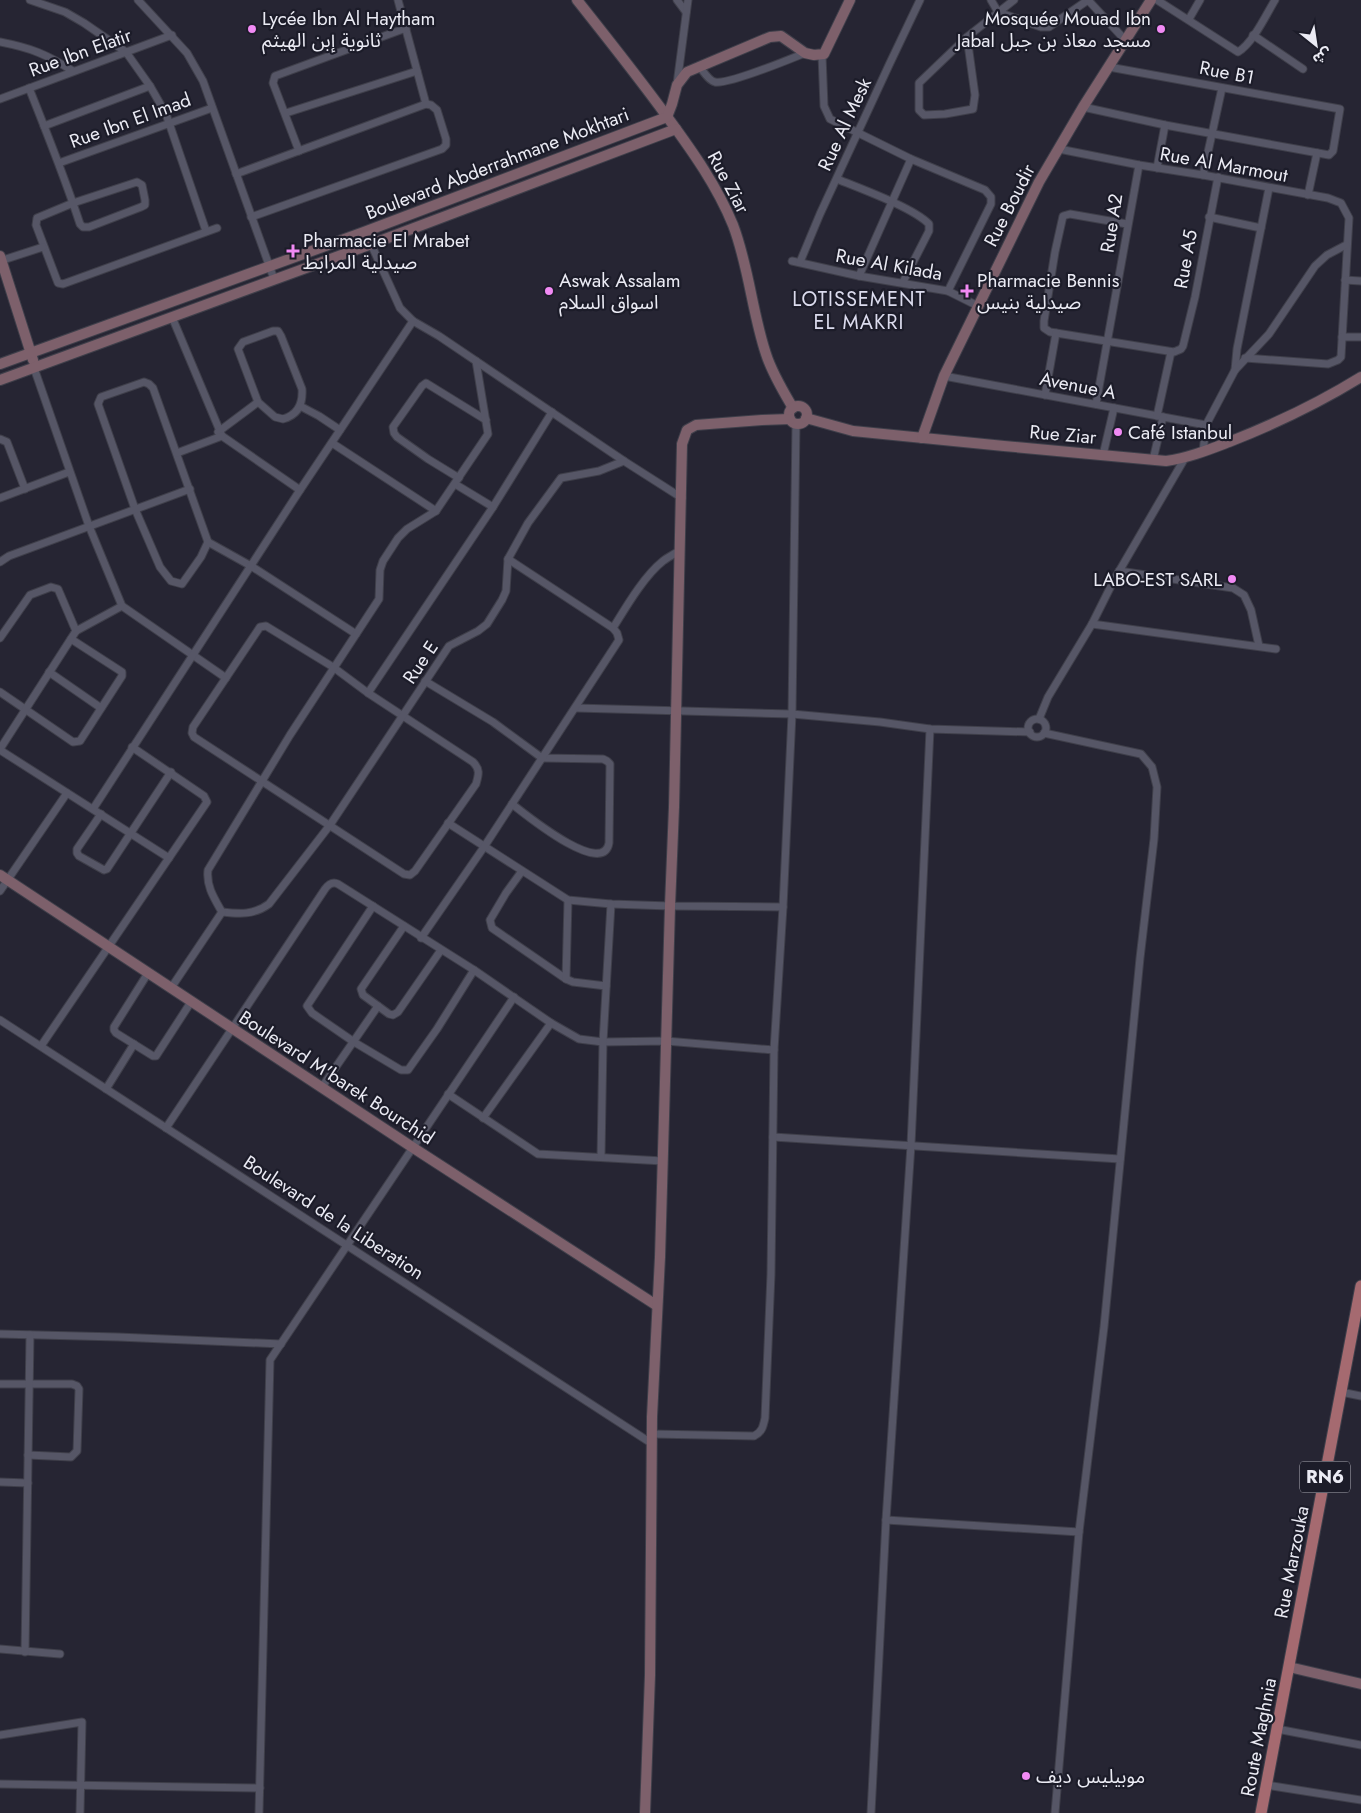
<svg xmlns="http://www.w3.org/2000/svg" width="1361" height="1813" viewBox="0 0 1361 1813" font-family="Jost,'Noto Sans Arabic',sans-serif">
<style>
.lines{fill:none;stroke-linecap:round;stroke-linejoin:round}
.street-casing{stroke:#3f3f4a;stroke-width:9}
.secondary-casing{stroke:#3f3f4a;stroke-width:12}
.primary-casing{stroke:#3f3f4a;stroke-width:13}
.street{stroke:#565666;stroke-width:7}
.secondary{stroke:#7d606b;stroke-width:10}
.primary{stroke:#a56a70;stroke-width:11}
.poi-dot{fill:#f18af4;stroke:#1c1c29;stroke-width:2}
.labels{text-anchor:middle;stroke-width:4.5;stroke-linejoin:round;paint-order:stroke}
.shield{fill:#1c1c29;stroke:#adadb7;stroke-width:1}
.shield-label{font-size:18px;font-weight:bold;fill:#ebebf4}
.poi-label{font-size:19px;fill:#ebebf4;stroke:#1c1c29;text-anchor:start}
.street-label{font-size:19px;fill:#ebebf4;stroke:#1c1c29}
.neighbourhood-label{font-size:20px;letter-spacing:1px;fill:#dbdbed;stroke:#1c1c29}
</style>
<rect width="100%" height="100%" fill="#262533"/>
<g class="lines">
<g class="street-casing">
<g id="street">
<path d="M 30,0 L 65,12 L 84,23 L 126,52 L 150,86 L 166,114 L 206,231"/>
<path d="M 138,0 L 187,53 L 203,81 L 274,279"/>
<path d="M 398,0 L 426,104"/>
<path d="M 677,0 L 686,12"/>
<path d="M 991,0 L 998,12 L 1041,27 L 1049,27 L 1088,0"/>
<path d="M 1088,0 L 1126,41"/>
<path d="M 1157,0 L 1238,52 C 1253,43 1266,15 1275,0"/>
<path d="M 1189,19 L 1200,0"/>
<path d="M 1253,35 L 1303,69"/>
<path d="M 967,37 L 975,95 L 973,109 L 945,114 L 924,115 L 919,110 L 919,83 L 967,37 L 1014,0"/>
<path d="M 0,42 C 31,48 46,54 73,71"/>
<path d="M 822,55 L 824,106 L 830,119 L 911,159 L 985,190 L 991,197 L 991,204 L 948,291"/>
<path d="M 699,66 C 703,71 709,81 715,82 C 728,85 790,59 805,53"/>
<path d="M 677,84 L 688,0"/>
<path d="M 29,88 C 47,133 65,178 80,224 L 83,227 L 89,227 L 141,207 L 145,205 L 145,200 L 142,185 L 137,182 L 73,203 L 37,218 L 36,225 L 58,283 L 63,284 L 217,228"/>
<path d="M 0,99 L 172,35"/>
<path d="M 1083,107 L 1165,125 L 1329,155 L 1333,151 L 1340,109 L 1109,67"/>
<path d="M 286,113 L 417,71"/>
<path d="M 44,126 L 150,86"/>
<path d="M 1059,149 L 1139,165 L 1203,175 L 1328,198 L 1341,203 L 1349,218 L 1341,357 L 1338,360 L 1328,364 L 1245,358"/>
<path d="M 299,151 L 273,83 L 275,76 L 406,28"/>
<path d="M 59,163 L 212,108"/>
<path d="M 1157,168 L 1165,125"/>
<path d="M 236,174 L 426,104 L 431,105 L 437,110 L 446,139 L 446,145 L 442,149 L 251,217"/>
<path d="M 1203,175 L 1222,88"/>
<path d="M 837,179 C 861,189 912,207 929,224 L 929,231 L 903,282"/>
<path d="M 1308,195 L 1317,153"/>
<path d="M 1209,217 L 1261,228"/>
<path d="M 1127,224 L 1070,214 L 1063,216 L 1055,252 L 1044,321 L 1044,328 L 1050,332 L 1174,352 L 1181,349 L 1183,346 L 1195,297 L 1218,177"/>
<path d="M 371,244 L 400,308 L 413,321 L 439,336 L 624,461 L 682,498"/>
<path d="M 0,261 L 43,247"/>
<path d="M 792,261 L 859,276 L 948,291 L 978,306"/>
<path d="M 800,262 L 820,214 L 889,65 L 920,0"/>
<path d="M 859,276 L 911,159"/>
<path d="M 1345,280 L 1361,281"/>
<path d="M 172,317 L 222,436 L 300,490"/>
<path d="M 273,331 L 278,331 L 281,336 L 302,389 C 303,404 298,415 283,419 L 275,417 L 258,402 L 238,349 L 243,342 Z"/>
<path d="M 1342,337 L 1361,337"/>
<path d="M 34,368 L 89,526 L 122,606 L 226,678"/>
<path d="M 1235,370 L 1237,349 L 1269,188"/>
<path d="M 944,376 L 1206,425"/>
<path d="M 144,382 L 149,384 L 153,388 L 208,542 L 201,557 L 182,584 L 171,581 L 160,567 L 135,509 L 98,404 L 101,397 Z"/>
<path d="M 1045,395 L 1056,333"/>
<path d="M 1096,404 L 1139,165"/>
<path d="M 300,406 L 319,416 L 340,430"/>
<path d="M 1157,416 L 1171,352"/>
<path d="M 218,432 L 258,402"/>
<path d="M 0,439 L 7,442 L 25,489"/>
<path d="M 332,443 L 436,511"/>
<path d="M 1203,452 L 1206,425 L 1235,370 L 1269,334 L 1315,266 L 1327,255 L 1346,245"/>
<path d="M 177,453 L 222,436"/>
<path d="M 1103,455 L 1114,408"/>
<path d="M 1153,460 L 1163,417"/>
<path d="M 459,478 L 428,459 L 397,437 L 394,433 L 393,427 L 422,386 L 426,383 L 486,420"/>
<path d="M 455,484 L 493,507"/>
<path d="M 0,498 L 69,472"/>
<path d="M 208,542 L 251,566 L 356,634"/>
<path d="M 0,562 L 9,556 L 190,489"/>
<path d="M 1119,571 L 1233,588 L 1244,595 L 1251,610 L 1259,646"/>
<path d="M 1092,624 L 1276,649"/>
<path d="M 266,626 L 333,667 L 368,693 L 473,762 C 480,769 479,774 476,784 L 415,871 L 410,875 L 404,874 L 194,737 L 192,733 L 193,727 L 260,627 Z"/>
<path d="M 613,628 C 626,607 644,576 663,561 C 668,557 675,554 680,550"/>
<path d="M 0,638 L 30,595 L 51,587 L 58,589 L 76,631"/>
<path d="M 49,672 L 101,708"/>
<path d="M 425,681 L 493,722 L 542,758 L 603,759 L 607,761 L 610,764 L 609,843 C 603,878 525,814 512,804"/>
<path d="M 0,692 L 73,742 L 80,741 L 122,676 L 122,672 L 71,639"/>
<path d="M 368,693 L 493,507 L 552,412"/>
<path d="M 576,708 L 792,714 L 880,722 L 930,729 L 1030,732"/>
<path d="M 1039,719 L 1048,697 L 1092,624 L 1114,580 L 1185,458"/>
<circle cx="1037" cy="728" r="9"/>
<path d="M 1044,733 L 1141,754 L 1152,767 L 1157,787 L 1154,839 L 1140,958 L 1104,1327 L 1079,1532 L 1055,1813"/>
<path d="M 0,749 L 76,631 L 122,606"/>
<path d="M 0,750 L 169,858"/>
<path d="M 93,809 L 300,490 L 413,321"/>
<path d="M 101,814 L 77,849 L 77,853 L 79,856 L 104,870 L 107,869 L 171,772"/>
<path d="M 448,823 L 568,900 L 611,904 L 670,906 L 783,907"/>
<path d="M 522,871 L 506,893 L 490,920 L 492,928 L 566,979 L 573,982 L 606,986"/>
<path d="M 0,891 L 67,793"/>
<path d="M 373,906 L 307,1006 L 312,1013 L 354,1042 L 401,1070 L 408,1070 L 437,1029 L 474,970"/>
<path d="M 222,912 C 240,914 254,915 269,904 L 330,825 L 449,646 L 478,631 L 487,624 L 502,600 L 506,591 L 508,559 L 528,523 L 561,478 L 599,471 L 624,461"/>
<path d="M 404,926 L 361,989 L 363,995 L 389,1014 L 393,1015 L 398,1012 L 441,950"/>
<path d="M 421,938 L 484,847 L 619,640 L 617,633 L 613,628 L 508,559"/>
<path d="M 148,973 L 114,1027 L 114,1030 L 116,1033 L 153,1056 L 156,1056 L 191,1002"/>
<path d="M 566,979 L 568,900"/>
<path d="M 171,988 L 222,912 C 214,898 206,886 208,870 L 290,735 L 379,599 L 380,570 L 383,561 L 398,538 L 407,529 L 436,511 L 488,434 L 476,361"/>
<path d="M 0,1020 L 651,1443"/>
<path d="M 41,1046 L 207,802 L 204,796 L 132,747"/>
<path d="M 322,1087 L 378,1006"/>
<path d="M 106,1089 L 134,1044"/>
<path d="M 448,1094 L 538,1154 L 663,1161"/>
<path d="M 483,1118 L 551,1023"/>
<path d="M 166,1128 L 325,889 C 328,885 332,881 338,884 L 474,970 L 551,1023 L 579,1039 L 603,1042 L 666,1041 L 774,1050"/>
<path d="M 773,1137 L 1120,1159"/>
<path d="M 601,1157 L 603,1042 L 611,904"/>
<path d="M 0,1334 L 118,1337 L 281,1344"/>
<path d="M 0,1384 L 72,1384 L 77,1386 L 79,1389 L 77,1451 L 71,1457 L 28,1455"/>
<path d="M 1341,1392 L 1361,1396"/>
<path d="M 652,1434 L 754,1436 C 762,1432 763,1427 765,1418 L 771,1274 L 774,1050 L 783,907 L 792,714 L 796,424"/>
<path d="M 0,1482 L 28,1483"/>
<path d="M 886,1520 L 1079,1532"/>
<path d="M 0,1649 L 60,1654"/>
<path d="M 25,1652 L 30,1335"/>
<path d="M 1277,1729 L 1361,1745"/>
<path d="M 0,1735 L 82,1722 L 80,1813"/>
<path d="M 0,1784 L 260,1788"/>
<path d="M 1266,1785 L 1361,1800"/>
<path d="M 259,1813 L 270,1360 L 514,997"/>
<path d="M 871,1813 L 886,1520 L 911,1145 L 930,729"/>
</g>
</g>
<g class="secondary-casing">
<g id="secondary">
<path d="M 577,0 C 608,39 639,78 668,118 C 693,152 717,186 733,225 C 749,267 752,312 766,354 C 772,373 783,391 793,408"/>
<path d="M 0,256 L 33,360"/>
<path d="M 0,364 L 364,232 L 667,117 L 672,104 L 677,85 L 687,72 L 770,37 L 781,36 L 805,53 L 814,55 L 824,54 L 850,0"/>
<path d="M 0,380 L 377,242 L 676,129"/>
<circle cx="798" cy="415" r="9"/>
<path d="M 806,418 L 853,431 L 1004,446 L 1166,461 C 1188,458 1208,450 1229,442 C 1275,424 1319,403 1361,377"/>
<path d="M 922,438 L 944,376 L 1039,182 L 1083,107 L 1151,0"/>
<path d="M 0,875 L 412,1147 L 656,1305"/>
<path d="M 1289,1667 L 1361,1684"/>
<path d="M 645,1813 L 650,1675 L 652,1417 L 660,1257 L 670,906 L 674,807 L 682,444 L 687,430 L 696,425 L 762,420 L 790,419"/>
</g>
</g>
<g class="primary-casing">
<path id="primary" d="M 1261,1813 L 1361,1286"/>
</g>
<use href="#street" class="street"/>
<use href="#secondary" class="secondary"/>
<use href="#primary" class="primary"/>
</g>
<g class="poi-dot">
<circle cx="252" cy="29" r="5"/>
<circle cx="1161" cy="29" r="5"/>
<path d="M290.5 243.5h5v5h5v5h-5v5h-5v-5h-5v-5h5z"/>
<circle cx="549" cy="291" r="5"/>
<path d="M964.5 283.5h5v5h5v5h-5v5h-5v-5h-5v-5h5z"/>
<circle cx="1118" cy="432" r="5"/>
<circle cx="1232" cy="579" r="5"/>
<circle cx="1026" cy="1776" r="5"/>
</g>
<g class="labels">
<rect class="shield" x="1300" y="1461.5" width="50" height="31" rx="4"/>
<g class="shield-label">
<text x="1325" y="1483">RN6</text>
</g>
<g class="poi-label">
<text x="262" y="25">Lycée Ibn Al Haytham<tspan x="262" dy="22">ثانوية إبن الهيثم</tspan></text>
<text x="1151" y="25" text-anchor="end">Mosquée Mouad Ibn<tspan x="1151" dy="22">Jabal مسجد معاذ بن جبل</tspan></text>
<text x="303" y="247">Pharmacie El Mrabet<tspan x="303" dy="22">صيدلية المرابط</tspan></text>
<text x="559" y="287">Aswak Assalam<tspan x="559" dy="22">اسواق السلام</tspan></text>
<text x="977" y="287">Pharmacie Bennis<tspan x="977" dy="22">صيدلية بنيس</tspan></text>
<text x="1128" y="439">Café Istanbul</text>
<text x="1222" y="586" text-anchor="end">LABO-EST SARL</text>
<text x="1036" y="1783">موبيليس ديف</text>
</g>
<g class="street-label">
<text transform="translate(80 52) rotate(-20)" y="7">Rue Ibn Elatir</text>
<text transform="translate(1227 72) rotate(11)" y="7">Rue B1</text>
<text transform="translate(130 120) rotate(-20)" y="7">Rue Ibn El Imad</text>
<text transform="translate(844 124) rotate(-65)" y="7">Rue Al Mesk</text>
<text transform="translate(497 163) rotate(-21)" y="7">Boulevard Abderrahmane Mokhtari</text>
<text transform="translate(1224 164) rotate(10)" y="7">Rue Al Marmout</text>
<text transform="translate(729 182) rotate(62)" y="7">Rue Ziar</text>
<text transform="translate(1009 205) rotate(-63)" y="7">Rue Boudir</text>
<text transform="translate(1111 223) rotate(-81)" y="7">Rue A2</text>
<text transform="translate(1185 259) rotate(-80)" y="7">Rue A5</text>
<text transform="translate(889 264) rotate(10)" y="7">Rue Al Kilada</text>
<text transform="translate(1078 385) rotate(11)" y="7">Avenue A</text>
<text transform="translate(1063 434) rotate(5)" y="7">Rue Ziar</text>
<text transform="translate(420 662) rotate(-56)" y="7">Rue E</text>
<text transform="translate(337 1077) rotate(33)" y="7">Boulevard M'barek Bourchid</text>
<text transform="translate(334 1217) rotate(33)" y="7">Boulevard de la Liberation</text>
<text transform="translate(1291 1562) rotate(-79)" y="7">Rue Marzouka</text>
<text transform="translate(1258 1737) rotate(-79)" y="7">Route Maghnia</text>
</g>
<g class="neighbourhood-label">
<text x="859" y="306">LOTISSEMENT<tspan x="859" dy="23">EL MAKRI</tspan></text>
</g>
</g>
<g transform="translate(1316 45) rotate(150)" stroke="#1c1c29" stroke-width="4" paint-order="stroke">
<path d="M0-4L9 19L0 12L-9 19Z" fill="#ebebf4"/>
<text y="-8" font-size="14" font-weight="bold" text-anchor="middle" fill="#ebebf4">ش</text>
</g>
</svg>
